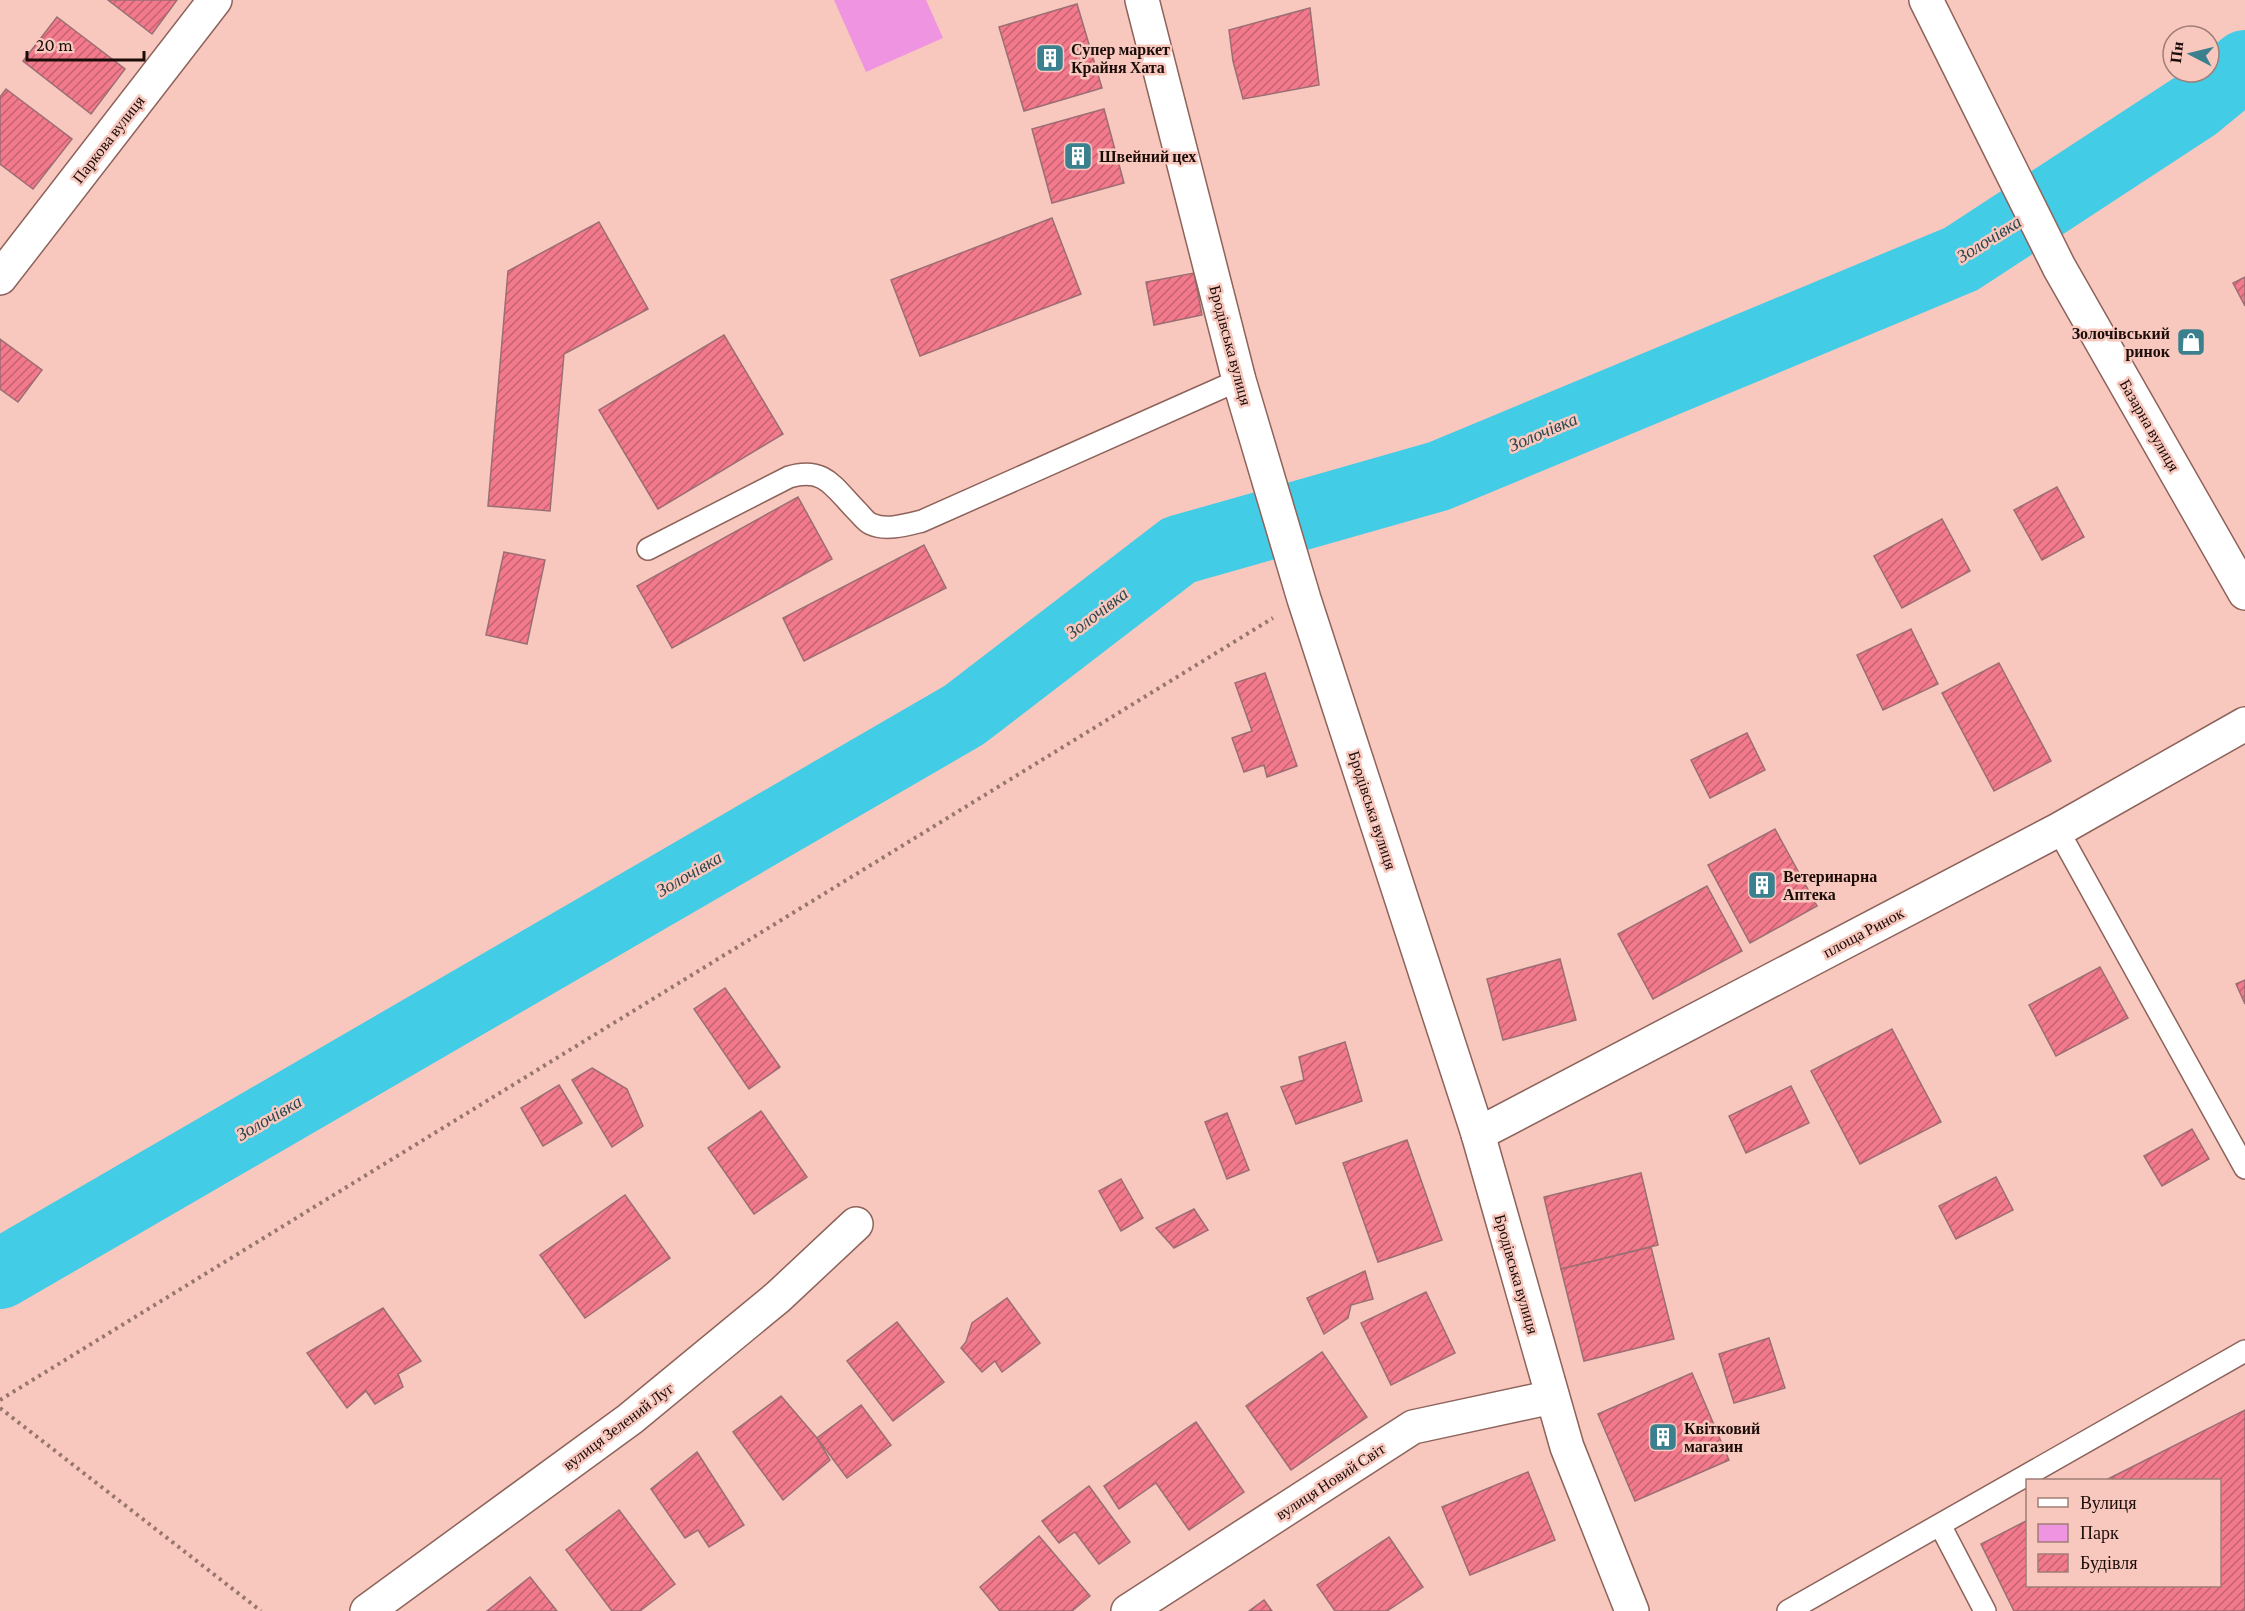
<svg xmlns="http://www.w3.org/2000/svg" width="2245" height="1611" viewBox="0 0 2245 1611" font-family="'Crimson Pro',serif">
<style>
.green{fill:#ee94e1}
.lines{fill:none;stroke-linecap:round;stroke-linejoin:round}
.river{stroke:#42cce5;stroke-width:70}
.building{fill:url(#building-hatch);stroke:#9b6e73;stroke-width:1.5}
.lane-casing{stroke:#8d635b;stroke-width:24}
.street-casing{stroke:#8d635b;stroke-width:36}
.secondary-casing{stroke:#8d635b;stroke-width:36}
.path{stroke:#98766f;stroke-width:4;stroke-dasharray:3 4.5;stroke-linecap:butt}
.lane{stroke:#fff;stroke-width:21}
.street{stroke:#fff;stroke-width:33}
.secondary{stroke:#fff;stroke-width:33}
.labels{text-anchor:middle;stroke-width:5;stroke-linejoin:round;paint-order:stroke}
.poi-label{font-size:16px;font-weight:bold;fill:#1b0c08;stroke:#f8c8be;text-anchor:start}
.street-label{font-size:16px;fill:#1b0c08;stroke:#f8c8be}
.water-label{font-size:18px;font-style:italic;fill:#2c484e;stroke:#f8c8be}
</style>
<defs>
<pattern id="building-hatch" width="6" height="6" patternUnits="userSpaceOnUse" patternTransform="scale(1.5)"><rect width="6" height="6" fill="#f37a8c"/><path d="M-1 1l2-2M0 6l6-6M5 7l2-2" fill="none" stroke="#c46270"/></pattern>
</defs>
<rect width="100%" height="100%" fill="#f8c8be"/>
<path class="green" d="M 834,0 L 926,0 L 943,38 L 866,72 Z"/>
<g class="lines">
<path class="river" d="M 0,1274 L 964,715 L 1179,550 L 1439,476 L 1961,259 L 2195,106 L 2245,65"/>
</g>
<g class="building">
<path d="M 108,0 L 177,0 L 152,34 Z"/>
<path d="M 1077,4 L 1102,88 L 1024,111 L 999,27 Z"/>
<path d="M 1310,8 L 1319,85 L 1243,99 L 1233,61 L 1229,30 Z"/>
<path d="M 57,17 L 125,69 L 91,114 L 23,61 Z"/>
<path d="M 6,89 L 72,139 L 33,189 L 0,164 L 0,97 Z"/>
<path d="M 1104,109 L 1124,183 L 1052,203 L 1032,129 Z"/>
<path d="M 1052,218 L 1081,294 L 920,356 L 891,280 Z"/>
<path d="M 599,222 L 648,309 L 564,354 L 550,511 L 488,506 L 508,271 Z"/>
<path d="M 1194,273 L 1202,315 L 1154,325 L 1146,282 Z"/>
<path d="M 2245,277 L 2245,306 L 2233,283 Z"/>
<path d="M 724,335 L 783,434 L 658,509 L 599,410 Z"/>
<path d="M 0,339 L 42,370 L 18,402 L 0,389 Z"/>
<path d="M 2057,487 L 2084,537 L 2042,560 L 2014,510 Z"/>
<path d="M 798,497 L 832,559 L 672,648 L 637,586 Z"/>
<path d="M 1942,519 L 1970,571 L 1902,608 L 1874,556 Z"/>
<path d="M 924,545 L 946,588 L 804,661 L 783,618 Z"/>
<path d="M 504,552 L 545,560 L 527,644 L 486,635 Z"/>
<path d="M 1911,629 L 1938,684 L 1883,710 L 1857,655 Z"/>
<path d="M 1999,663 L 2051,761 L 1994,791 L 1942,693 Z"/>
<path d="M 1265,673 L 1297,766 L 1267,777 L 1264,765 L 1244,772 L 1232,738 L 1252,731 L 1235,683 Z"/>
<path d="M 1747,733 L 1765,770 L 1710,798 L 1691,760 Z"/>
<path d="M 1775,829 L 1817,906 L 1750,943 L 1708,865 Z"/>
<path d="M 1707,886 L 1742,951 L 1653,999 L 1618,934 Z"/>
<path d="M 1560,959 L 1576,1020 L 1503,1040 L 1487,979 Z"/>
<path d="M 2100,967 L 2128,1018 L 2056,1056 L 2029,1005 Z"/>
<path d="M 2245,980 L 2245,1004 L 2236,984 Z"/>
<path d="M 725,988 L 780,1067 L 749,1089 L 694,1009 Z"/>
<path d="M 1892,1029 L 1941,1122 L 1860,1164 L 1811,1071 Z"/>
<path d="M 1345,1042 L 1362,1101 L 1296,1124 L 1281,1087 L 1304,1080 L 1299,1057 Z"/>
<path d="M 592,1068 L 627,1089 L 643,1126 L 612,1147 L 572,1080 Z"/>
<path d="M 559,1085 L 582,1123 L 543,1146 L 521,1108 Z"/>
<path d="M 1791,1086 L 1809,1123 L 1746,1153 L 1729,1116 Z"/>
<path d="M 761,1111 L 807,1177 L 754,1214 L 708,1148 Z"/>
<path d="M 1227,1113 L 1249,1170 L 1227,1179 L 1205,1122 Z"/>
<path d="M 2192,1129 L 2209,1159 L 2162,1186 L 2144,1156 Z"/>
<path d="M 1407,1140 L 1442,1240 L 1378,1262 L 1343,1163 Z"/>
<path d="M 1641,1173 L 1658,1245 L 1561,1269 L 1544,1197 Z"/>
<path d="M 1996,1177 L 2013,1210 L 1956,1239 L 1939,1206 Z"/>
<path d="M 1121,1179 L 1143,1218 L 1121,1231 L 1099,1191 Z"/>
<path d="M 625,1195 L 670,1258 L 585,1318 L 540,1255 Z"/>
<path d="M 1194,1209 L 1208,1230 L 1174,1248 L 1156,1228 Z"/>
<path d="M 1651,1247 L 1674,1339 L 1584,1361 L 1561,1269 Z"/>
<path d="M 1365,1271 L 1373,1299 L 1351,1305 L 1348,1318 L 1324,1334 L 1307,1298 Z"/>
<path d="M 1426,1292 L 1455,1353 L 1391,1385 L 1361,1323 Z"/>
<path d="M 1007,1298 L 1040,1343 L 1002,1372 L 995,1361 L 982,1372 L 961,1348 L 966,1342 L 972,1323 Z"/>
<path d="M 383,1308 L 421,1361 L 398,1374 L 403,1387 L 375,1404 L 366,1391 L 347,1408 L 307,1353 Z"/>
<path d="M 897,1322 L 944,1382 L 893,1421 L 847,1361 Z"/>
<path d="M 1769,1338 L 1785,1388 L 1734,1403 L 1719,1354 Z"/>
<path d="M 1322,1352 L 1367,1417 L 1291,1470 L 1246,1406 Z"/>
<path d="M 1692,1373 L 1729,1460 L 1635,1501 L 1598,1414 Z"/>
<path d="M 781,1396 L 817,1438 L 830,1460 L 783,1500 L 733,1432 Z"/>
<path d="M 861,1405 L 891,1445 L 847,1478 L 817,1438 Z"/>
<path d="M 2245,1410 L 2245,1611 L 2014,1611 L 1981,1544 L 2028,1520 L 2028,1586 L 2220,1586 L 2220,1480 L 2106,1480 Z"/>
<path d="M 1196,1422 L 1244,1492 L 1189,1530 L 1156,1483 L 1119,1509 L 1104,1486 Z"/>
<path d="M 697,1452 L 744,1525 L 709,1547 L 698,1530 L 685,1538 L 651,1489 Z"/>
<path d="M 1528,1472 L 1555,1540 L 1470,1575 L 1442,1507 Z"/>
<path d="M 1089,1486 L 1130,1542 L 1099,1564 L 1075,1532 L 1059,1543 L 1042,1521 Z"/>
<path d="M 619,1510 L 675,1584 L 640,1611 L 612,1611 L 566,1550 Z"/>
<path d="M 1039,1536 L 1090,1596 L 1072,1611 L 1000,1611 L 980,1587 Z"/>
<path d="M 1389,1537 L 1423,1587 L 1387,1611 L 1335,1611 L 1317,1585 Z"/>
<path d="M 530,1577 L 557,1611 L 487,1611 Z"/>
<path d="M 1264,1600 L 1272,1611 L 1249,1611 Z"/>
</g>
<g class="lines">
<g class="lane-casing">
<g id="lane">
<path d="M 648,549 L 789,477 C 825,466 834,488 857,511 C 861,515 866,522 871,524 C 886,531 906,525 922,521 L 1239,380"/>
<path d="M 2058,830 L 2245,1168"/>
<path d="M 1940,1525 L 1985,1611"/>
<path d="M 1788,1611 L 2245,1351"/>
</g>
</g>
<g class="street-casing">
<g id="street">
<path d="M 1926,0 L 2059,267 L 2245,593"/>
<path d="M 0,278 L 215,0"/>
<path d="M 1478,1134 L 2058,830 L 2245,724"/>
<path d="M 367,1611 L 630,1419 L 778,1297 L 856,1224"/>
<path d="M 1128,1611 L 1413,1427 L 1552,1397"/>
</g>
</g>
<g class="secondary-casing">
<path id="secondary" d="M 1142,0 L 1239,380 L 1304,599 L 1478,1134 L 1567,1447 L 1632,1611"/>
</g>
<g class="path">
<path d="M 0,1400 L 1273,618"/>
<path d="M 0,1408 L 261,1611"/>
</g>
<use href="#lane" class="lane"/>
<use href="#street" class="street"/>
<use href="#secondary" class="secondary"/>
</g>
<defs>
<g id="building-square" transform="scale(1.5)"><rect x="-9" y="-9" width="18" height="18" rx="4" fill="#3b808e" stroke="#f8c8be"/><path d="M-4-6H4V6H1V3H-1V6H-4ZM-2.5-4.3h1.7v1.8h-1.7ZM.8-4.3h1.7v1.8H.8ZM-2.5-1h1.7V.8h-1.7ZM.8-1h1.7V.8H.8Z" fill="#fff"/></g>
<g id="shop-square" transform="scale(1.5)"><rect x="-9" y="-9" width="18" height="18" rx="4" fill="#3b808e" stroke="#f8c8be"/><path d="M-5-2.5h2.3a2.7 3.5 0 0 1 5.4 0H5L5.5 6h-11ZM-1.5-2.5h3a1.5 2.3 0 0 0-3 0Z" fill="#fff"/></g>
</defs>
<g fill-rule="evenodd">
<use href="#building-square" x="1050" y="58"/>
<use href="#building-square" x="1078" y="156"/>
<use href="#shop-square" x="2191" y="342"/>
<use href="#building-square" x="1762" y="885"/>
<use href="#building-square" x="1663" y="1437"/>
</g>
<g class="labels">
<g class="poi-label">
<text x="1071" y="55">Супер маркет<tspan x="1071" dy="18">Крайня Хата</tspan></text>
<text x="1099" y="162">Швейний цех</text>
<text x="2170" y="339" text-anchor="end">Золочівський<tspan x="2170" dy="18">ринок</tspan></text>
<text x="1783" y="882">Ветеринарна<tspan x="1783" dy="18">Аптека</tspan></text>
<text x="1684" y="1434">Квітковий<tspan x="1684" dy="18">магазин</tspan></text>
</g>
<g class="street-label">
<text transform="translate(108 139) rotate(-52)" y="6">Паркова вулиця</text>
<text transform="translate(1231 345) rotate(75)" y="6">Бродівська вулиця</text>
<text transform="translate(2150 425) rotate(60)" y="6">Базарна вулиця</text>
<text transform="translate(1373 810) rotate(72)" y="6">Бродівська вулиця</text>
<text transform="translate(1863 932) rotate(-28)" y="6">площа Ринок</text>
<text transform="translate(1517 1274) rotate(74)" y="6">Бродівська вулиця</text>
<text transform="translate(618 1426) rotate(-37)" y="6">вулиця Зелений Луг</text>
<text transform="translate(1330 1481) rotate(-33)" y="6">вулиця Новий Світ</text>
</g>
<g class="water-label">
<text transform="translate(1989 239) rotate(-32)" y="6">Золочівка</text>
<text transform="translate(1543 432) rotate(-23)" y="6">Золочівка</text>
<text transform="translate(1097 613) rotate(-37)" y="6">Золочівка</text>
<text transform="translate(689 874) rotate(-30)" y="6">Золочівка</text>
<text transform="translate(269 1118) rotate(-30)" y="6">Золочівка</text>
</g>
</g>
<rect x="2026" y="1479" width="195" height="108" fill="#f8c8be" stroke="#a07d75" stroke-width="1.5"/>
<rect x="2038" y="1498" width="30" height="9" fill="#ffffff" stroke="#a07d75" stroke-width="1.5"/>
<text x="2080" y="1509" font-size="18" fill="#1b0c08">Вулиця</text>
<rect x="2038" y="1524" width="30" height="18" fill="#ee94e1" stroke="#a07d75" stroke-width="1.5"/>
<text x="2080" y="1539" font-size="18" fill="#1b0c08">Парк</text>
<rect x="2038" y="1554" width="30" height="18" fill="url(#building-hatch)" stroke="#a07d75" stroke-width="1.5"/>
<text x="2080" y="1569" font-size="18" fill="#1b0c08">Будівля</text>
<g transform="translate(2191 54) rotate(277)"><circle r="28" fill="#f8c8be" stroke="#a07d75" stroke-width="1.5"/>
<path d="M0-4.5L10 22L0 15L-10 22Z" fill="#3b808e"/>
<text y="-9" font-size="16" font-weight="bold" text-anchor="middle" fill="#1b0c08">Пн</text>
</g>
<path d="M27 51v9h117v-9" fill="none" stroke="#1b0c08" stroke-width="3"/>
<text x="36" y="51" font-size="18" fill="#1b0c08" stroke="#f8c8be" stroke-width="4.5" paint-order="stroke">20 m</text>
</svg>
